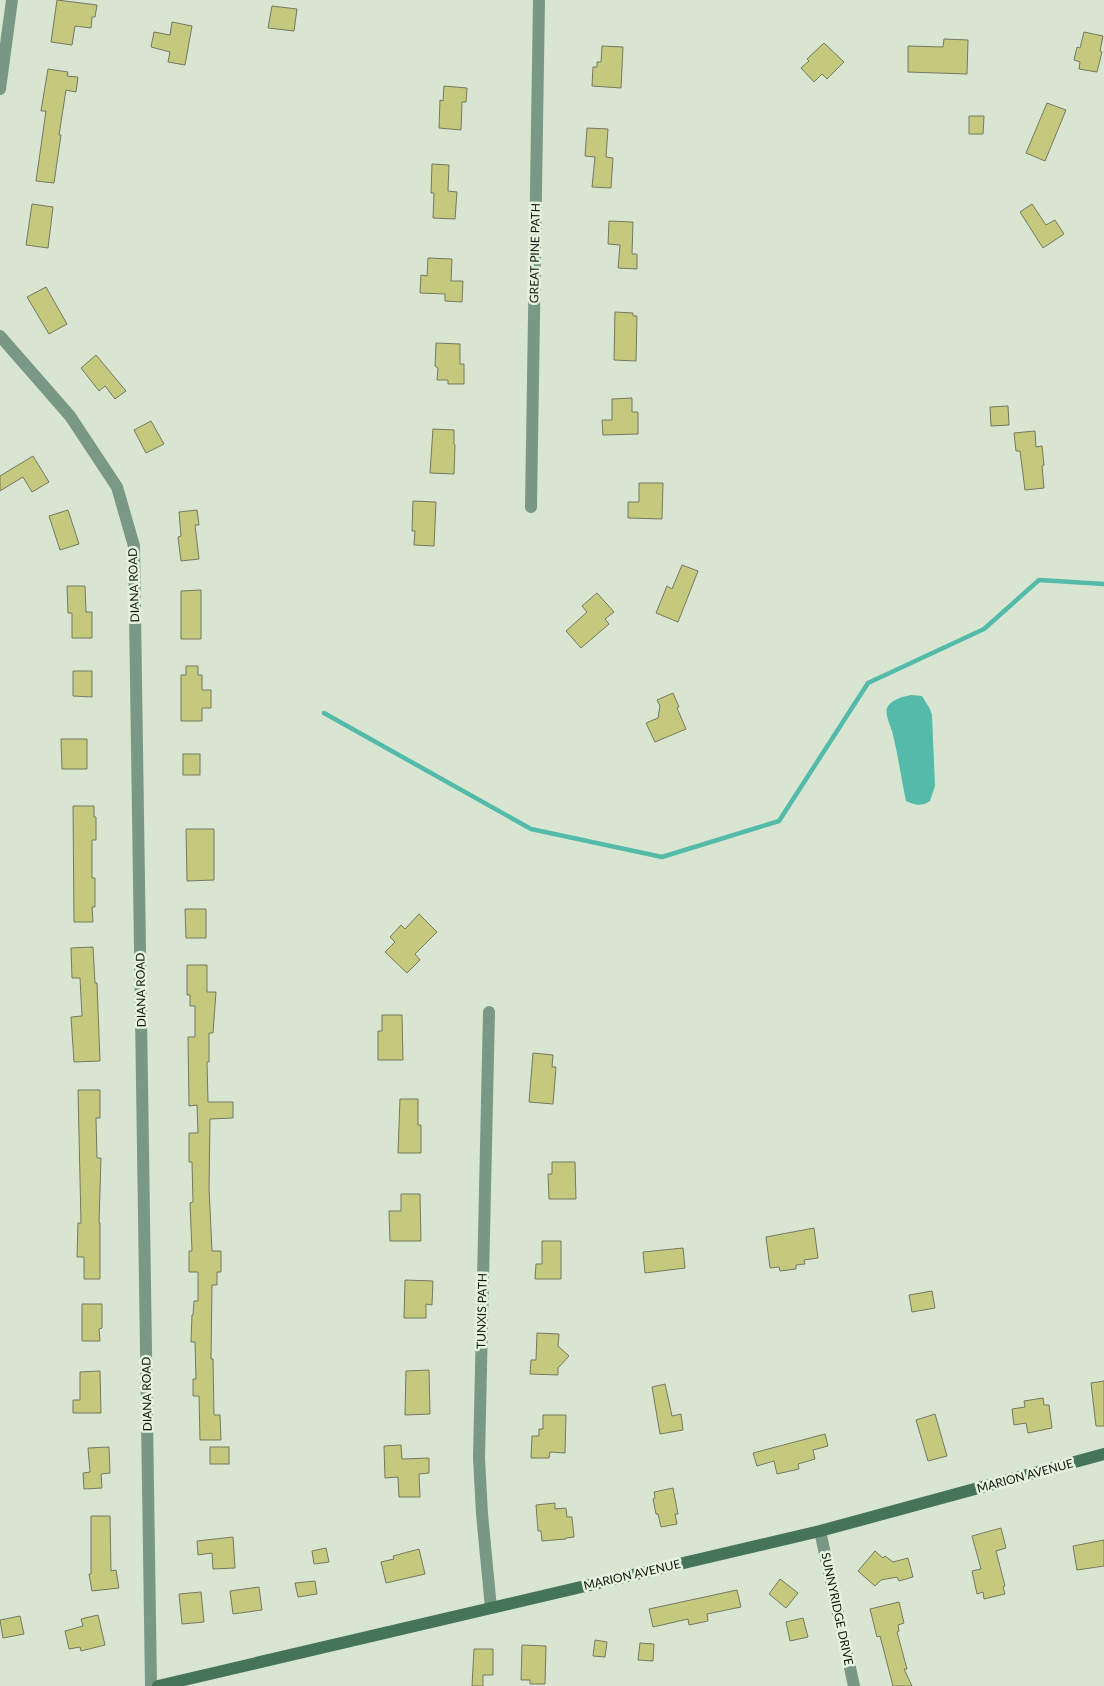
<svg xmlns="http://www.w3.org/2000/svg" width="1104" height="1686" viewBox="0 0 1104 1686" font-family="Lato,sans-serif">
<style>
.water{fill:#54baa9}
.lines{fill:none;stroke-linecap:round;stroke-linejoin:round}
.stream{stroke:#54baa9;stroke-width:4.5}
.building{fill:#c4c97d;stroke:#767863}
.street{stroke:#799885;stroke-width:12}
.secondary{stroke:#457459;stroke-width:12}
.labels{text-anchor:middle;stroke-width:5;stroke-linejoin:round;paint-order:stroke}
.street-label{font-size:12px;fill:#11160f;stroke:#e5f3de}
</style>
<rect width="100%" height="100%" fill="#d8e6d1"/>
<path class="water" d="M 911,695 L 922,696 L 930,709 L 932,715 L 935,786 L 930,801 C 921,807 915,805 906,801 C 901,778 898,754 892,731 C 890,725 885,714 887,708 C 891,699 903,697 911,695 Z"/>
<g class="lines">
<path class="stream" d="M 324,713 L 531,829 L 662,857 L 779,821 L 868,683 L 984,629 L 1039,580 L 1104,584"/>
</g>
<g class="building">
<path d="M 57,0 L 97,5 L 95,17 L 92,17 L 91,28 L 75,26 L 72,45 L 51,42 Z"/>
<path d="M 272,6 L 297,9 L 294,31 L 268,28 Z"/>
<path d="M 172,22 L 192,26 L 185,65 L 168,62 L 170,52 L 151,47 L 154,32 L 170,35 Z"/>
<path d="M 1084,32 L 1103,36 L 1100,51 L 1102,52 L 1097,72 L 1079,69 L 1080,62 L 1074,60 L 1077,47 L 1080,48 Z"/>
<path d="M 944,39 L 968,40 L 967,74 L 908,72 L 908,46 L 943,47 Z"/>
<path d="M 824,43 L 844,62 L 827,79 L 822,74 L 814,82 L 801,68 L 809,61 L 807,59 Z"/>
<path d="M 602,46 L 623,47 L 621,88 L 592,86 L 593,67 L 597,67 L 597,62 L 601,62 Z"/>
<path d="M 48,69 L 68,72 L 67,76 L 78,77 L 76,92 L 66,90 L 59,135 L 61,135 L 54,183 L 36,181 L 46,111 L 41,111 Z"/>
<path d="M 444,86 L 467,88 L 466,102 L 462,102 L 461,130 L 439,128 L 440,100 L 443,101 Z"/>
<path d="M 1047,103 L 1066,110 L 1045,161 L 1026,153 Z"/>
<path d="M 969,116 L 984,116 L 983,134 L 969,134 Z"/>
<path d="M 587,128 L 608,129 L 606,157 L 613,158 L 611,188 L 592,187 L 595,157 L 585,156 Z"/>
<path d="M 432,164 L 449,165 L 448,191 L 457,192 L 455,219 L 433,218 L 434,193 L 431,193 Z"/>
<path d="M 32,204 L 53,207 L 48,248 L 26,245 Z"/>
<path d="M 1032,204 L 1046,225 L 1055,220 L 1064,234 L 1043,248 L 1020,212 Z"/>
<path d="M 609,221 L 633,222 L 632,254 L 637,254 L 637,269 L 618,268 L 620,245 L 608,244 Z"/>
<path d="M 428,258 L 452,259 L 451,281 L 463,281 L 462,302 L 445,301 L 445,294 L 420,293 L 421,275 L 427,276 Z"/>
<path d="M 46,287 L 67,324 L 49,334 L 27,297 Z"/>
<path d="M 615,312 L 633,313 L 633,316 L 637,316 L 636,361 L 614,360 Z"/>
<path d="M 436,343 L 460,344 L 460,364 L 464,364 L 464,384 L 448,384 L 448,380 L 437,380 L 438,368 L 435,366 Z"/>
<path d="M 96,355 L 126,391 L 115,399 L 105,386 L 99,391 L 81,368 Z"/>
<path d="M 632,398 L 632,412 L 638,412 L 638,434 L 603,435 L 602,420 L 612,420 L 612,399 Z"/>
<path d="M 1008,406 L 1009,425 L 991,426 L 990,407 Z"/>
<path d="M 151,421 L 164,444 L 146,453 L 134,430 Z"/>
<path d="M 433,429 L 454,430 L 454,444 L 455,445 L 454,474 L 430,473 Z"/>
<path d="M 1035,431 L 1036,447 L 1042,446 L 1044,465 L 1042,466 L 1044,488 L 1025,490 L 1020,451 L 1016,451 L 1014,433 Z"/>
<path d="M 33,456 L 49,482 L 32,492 L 23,477 L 0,491 L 0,476 Z"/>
<path d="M 639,483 L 663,483 L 662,519 L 628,518 L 628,502 L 639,502 Z"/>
<path d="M 413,501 L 436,502 L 434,546 L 414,545 L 415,531 L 412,531 Z"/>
<path d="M 68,510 L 79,544 L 60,550 L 49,516 Z"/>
<path d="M 197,510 L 199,525 L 195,525 L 199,559 L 181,561 L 178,537 L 181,536 L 179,512 Z"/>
<path d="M 682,565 L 698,571 L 678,622 L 656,613 L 667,586 L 672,589 Z"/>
<path d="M 67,586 L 85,586 L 86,612 L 92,612 L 92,638 L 72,638 L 72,613 L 68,613 Z"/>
<path d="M 201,590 L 201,639 L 181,639 L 181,591 Z"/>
<path d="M 597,593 L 614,612 L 605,619 L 609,624 L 581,648 L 566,631 L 587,612 L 582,606 Z"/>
<path d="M 186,666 L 198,666 L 198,675 L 202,675 L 202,690 L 211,690 L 211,708 L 202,708 L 202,721 L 181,721 L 181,675 L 186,675 Z"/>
<path d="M 73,671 L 92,671 L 92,697 L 73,696 Z"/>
<path d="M 673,693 L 679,707 L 677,708 L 686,729 L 655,742 L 646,723 L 658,718 L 660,706 L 657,700 Z"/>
<path d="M 61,739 L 87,739 L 87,769 L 62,769 Z"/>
<rect x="183" y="754" width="17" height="21"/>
<path d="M 73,806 L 94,806 L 94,817 L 96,817 L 96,840 L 92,840 L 92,878 L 95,878 L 95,907 L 92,907 L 93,922 L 74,922 Z"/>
<path d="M 186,829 L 214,829 L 214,880 L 187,881 Z"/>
<path d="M 185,909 L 206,909 L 206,938 L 186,938 Z"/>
<path d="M 419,914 L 437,932 L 415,954 L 420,960 L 407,973 L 385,952 L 395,942 L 390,937 L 401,925 L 405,929 Z"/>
<path d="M 93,947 L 95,983 L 97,983 L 100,1061 L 74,1062 L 71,1017 L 82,1016 L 80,978 L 72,978 L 71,948 Z"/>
<path d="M 187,965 L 207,965 L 207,992 L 216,992 L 213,1033 L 209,1033 L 209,1062 L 207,1062 L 208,1102 L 233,1102 L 233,1118 L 210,1119 L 209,1188 L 212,1251 L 221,1251 L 221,1272 L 217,1272 L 217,1285 L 212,1285 L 211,1359 L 213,1359 L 214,1415 L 220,1415 L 221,1440 L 200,1440 L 199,1396 L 193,1396 L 193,1379 L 196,1379 L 195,1342 L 191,1342 L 192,1315 L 193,1315 L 194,1301 L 198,1301 L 198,1272 L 189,1272 L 189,1251 L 192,1251 L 190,1203 L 193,1202 L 192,1162 L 189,1162 L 189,1133 L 198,1133 L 197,1105 L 189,1106 L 188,1037 L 195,1037 L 195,1006 L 190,1006 L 190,995 L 187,995 Z"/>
<path d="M 382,1015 L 402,1015 L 403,1060 L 378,1060 L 378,1031 L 382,1031 Z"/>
<path d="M 533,1053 L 553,1055 L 552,1067 L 556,1067 L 553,1104 L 529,1102 Z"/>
<path d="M 78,1090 L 100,1090 L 100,1118 L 96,1118 L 97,1158 L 101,1158 L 99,1223 L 100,1223 L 100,1279 L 84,1279 L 84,1257 L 77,1257 L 78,1223 L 81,1223 Z"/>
<path d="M 400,1099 L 418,1099 L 418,1125 L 421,1125 L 421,1153 L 398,1153 Z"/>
<path d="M 552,1162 L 575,1162 L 576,1199 L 549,1199 L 548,1174 L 552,1174 Z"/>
<path d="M 401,1194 L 420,1194 L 421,1241 L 390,1241 L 389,1211 L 401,1211 Z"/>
<path d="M 814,1228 L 818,1258 L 804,1260 L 805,1264 L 796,1265 L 796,1269 L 780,1271 L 779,1267 L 770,1268 L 766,1237 Z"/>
<path d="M 542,1241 L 561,1241 L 561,1279 L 535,1279 L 536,1264 L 542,1264 Z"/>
<path d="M 683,1248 L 685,1268 L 645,1273 L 643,1252 Z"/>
<path d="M 405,1280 L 433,1281 L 432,1305 L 426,1304 L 426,1318 L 404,1318 Z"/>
<path d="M 932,1291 L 935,1308 L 912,1312 L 909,1295 Z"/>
<path d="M 82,1304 L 102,1304 L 102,1328 L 99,1329 L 100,1341 L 82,1341 Z"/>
<path d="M 537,1333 L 559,1334 L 558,1346 L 569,1356 L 558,1368 L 558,1375 L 530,1374 L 531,1360 L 536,1360 Z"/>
<path d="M 429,1370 L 430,1414 L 405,1415 L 406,1371 Z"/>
<path d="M 100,1371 L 101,1413 L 73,1413 L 73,1400 L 80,1400 L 80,1372 Z"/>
<path d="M 1104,1381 L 1104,1426 L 1096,1426 L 1091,1383 Z"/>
<path d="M 665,1384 L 672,1416 L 681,1414 L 683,1430 L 660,1434 L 652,1387 Z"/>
<path d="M 1043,1398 L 1044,1405 L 1049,1405 L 1052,1428 L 1028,1433 L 1026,1423 L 1014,1425 L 1012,1409 L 1025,1407 L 1024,1401 Z"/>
<path d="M 935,1414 L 947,1456 L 928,1461 L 916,1420 Z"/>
<path d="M 543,1415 L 566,1415 L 565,1453 L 550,1452 L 549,1458 L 531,1458 L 532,1436 L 539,1436 L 539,1429 L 543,1429 Z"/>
<path d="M 825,1434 L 828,1446 L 813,1450 L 815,1459 L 798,1464 L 799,1469 L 777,1474 L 774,1461 L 757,1466 L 753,1453 Z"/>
<path d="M 401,1445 L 402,1459 L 429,1458 L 429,1473 L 419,1474 L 420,1497 L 399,1497 L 398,1477 L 385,1478 L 384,1446 Z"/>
<path d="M 109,1447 L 110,1473 L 101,1474 L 102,1488 L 84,1489 L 83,1473 L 90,1472 L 88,1448 Z"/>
<rect x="210" y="1447" width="19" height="17"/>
<path d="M 673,1488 L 678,1514 L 675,1514 L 677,1524 L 661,1527 L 658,1514 L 656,1514 L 653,1499 L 655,1498 L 654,1492 Z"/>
<path d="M 555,1503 L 555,1509 L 566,1508 L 567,1517 L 572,1517 L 574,1537 L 566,1538 L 566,1539 L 542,1541 L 541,1531 L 538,1531 L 536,1505 Z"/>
<path d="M 91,1516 L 110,1516 L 111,1571 L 116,1570 L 119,1588 L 92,1591 L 89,1574 L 91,1574 Z"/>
<path d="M 1001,1528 L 1006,1548 L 996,1551 L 1005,1586 L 1003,1587 L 1005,1594 L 984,1599 L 983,1592 L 977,1594 L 972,1571 L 981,1569 L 972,1536 Z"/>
<path d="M 233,1537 L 235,1568 L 213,1569 L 212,1553 L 198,1555 L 197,1541 Z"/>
<path d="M 1104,1540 L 1104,1566 L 1077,1570 L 1073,1546 Z"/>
<path d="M 326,1548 L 329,1562 L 314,1564 L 312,1551 Z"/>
<path d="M 419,1549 L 425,1574 L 386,1583 L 381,1562 L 394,1559 L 393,1556 Z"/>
<path d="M 875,1551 L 883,1558 L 885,1556 L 893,1562 L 908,1558 L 913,1577 L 899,1581 L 897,1577 L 881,1580 L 875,1586 L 858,1571 Z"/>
<path d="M 780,1579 L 798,1593 L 786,1608 L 769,1594 Z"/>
<path d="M 315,1581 L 317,1594 L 298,1597 L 295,1583 Z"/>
<path d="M 259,1587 L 262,1610 L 233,1614 L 230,1591 Z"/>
<path d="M 737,1590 L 741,1607 L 707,1614 L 708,1621 L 689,1625 L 688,1619 L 653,1627 L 649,1609 Z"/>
<path d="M 201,1592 L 204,1622 L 182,1624 L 179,1594 Z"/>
<path d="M 899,1602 L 904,1623 L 898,1625 L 899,1631 L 897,1632 L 907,1669 L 904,1669 L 912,1686 L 893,1686 L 880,1636 L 877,1637 L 870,1609 Z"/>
<path d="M 98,1615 L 105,1645 L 81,1651 L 80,1647 L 69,1649 L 65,1631 L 83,1626 L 81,1619 Z"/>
<path d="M 20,1616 L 24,1634 L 3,1638 L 0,1620 Z"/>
<path d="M 803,1618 L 808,1637 L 790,1641 L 786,1622 Z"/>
<path d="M 595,1640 L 607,1642 L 605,1657 L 593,1656 Z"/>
<path d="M 640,1643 L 654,1644 L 653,1661 L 638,1660 Z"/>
<path d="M 522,1645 L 546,1646 L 545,1684 L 530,1684 L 530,1680 L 521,1680 Z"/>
<path d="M 474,1649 L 493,1649 L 493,1675 L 483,1675 L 483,1686 L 472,1686 Z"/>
</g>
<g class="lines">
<g class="street">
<path d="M 0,89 L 12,0"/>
<path d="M 0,336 L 70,416 L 117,487 L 134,546 L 151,1686"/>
<path d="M 531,507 L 539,0"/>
<path d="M 489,1012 L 479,1458 L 482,1514 L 491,1608"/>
<path d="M 820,1531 L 854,1686"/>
</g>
<path class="secondary" d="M 158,1686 L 820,1531 L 1104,1454"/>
</g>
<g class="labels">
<g class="street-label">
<text transform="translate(535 253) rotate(-89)" y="4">GREAT PINE PATH</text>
<text transform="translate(134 585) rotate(-92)" y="4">DIANA ROAD</text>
<text transform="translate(141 990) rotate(-91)" y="4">DIANA ROAD</text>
<text transform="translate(482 1311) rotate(-89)" y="4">TUNXIS PATH</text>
<text transform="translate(147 1394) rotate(-91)" y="4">DIANA ROAD</text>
<text transform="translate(1025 1476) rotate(-15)" y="4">MARION AVENUE</text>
<text transform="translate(632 1575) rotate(-13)" y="4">MARION AVENUE</text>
<text transform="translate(837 1609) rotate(78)" y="4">SUNNYRIDGE DRIVE</text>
</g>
</g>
</svg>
